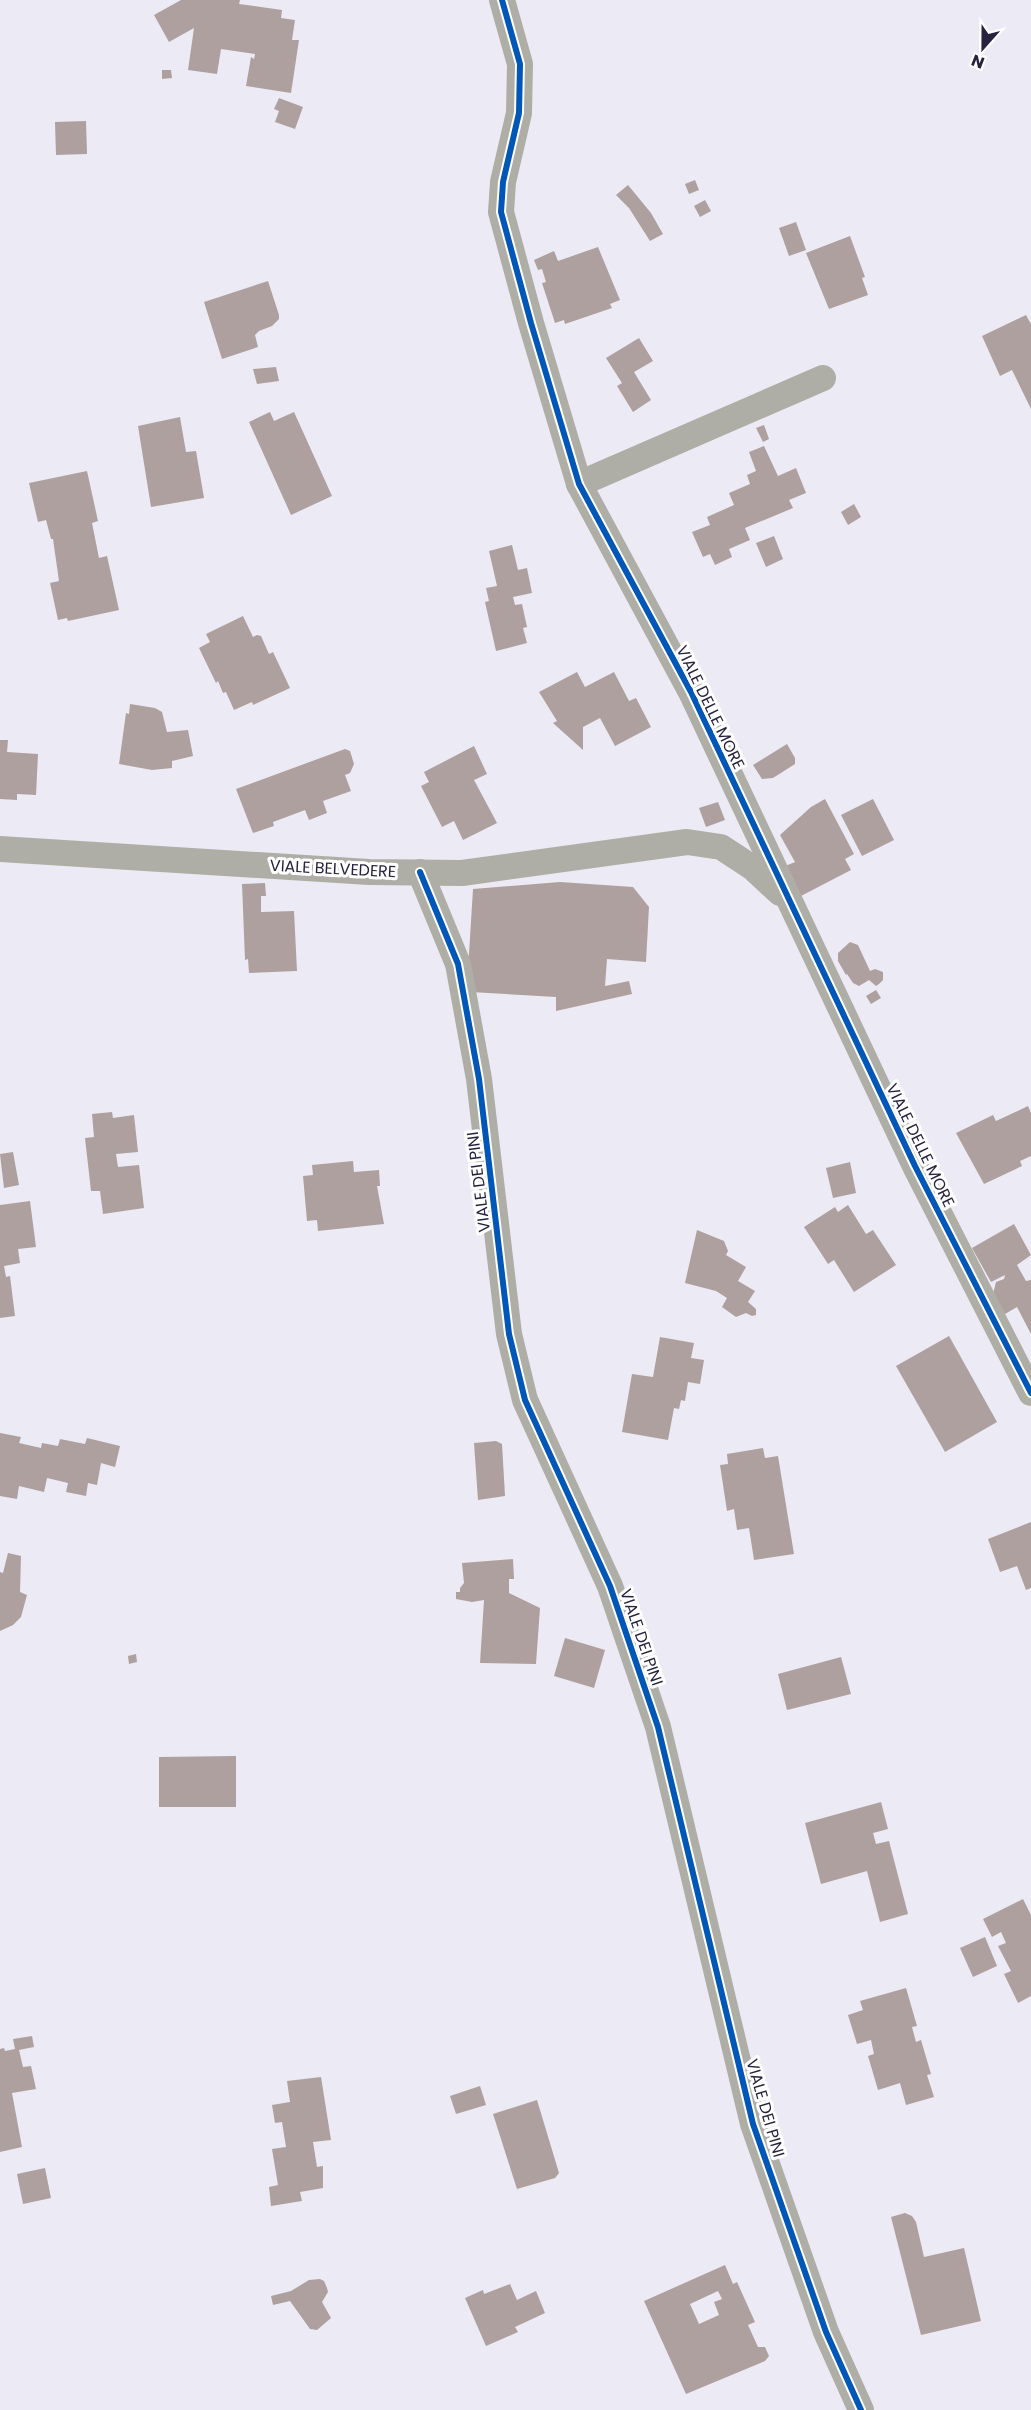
<svg xmlns="http://www.w3.org/2000/svg" width="1031" height="2410" viewBox="0 0 1031 2410" font-family="Poppins,sans-serif">
<style>
.building{fill:#aea09e;fill-rule:evenodd}
.lines{fill:none;stroke-linecap:round;stroke-linejoin:round}
.street{stroke:#afaea6;stroke-width:26}
.cycleway-casing{stroke:#fff;stroke-width:10}
.cycleway{stroke:#0057b8;stroke-width:6}
.labels{text-anchor:middle;stroke-width:6;stroke-linejoin:round;paint-order:stroke}
.street-label{font-size:16px;fill:#26223f;stroke:#fff}
</style>
<rect width="100%" height="100%" fill="#eceaf4"/>
<g class="building">
<path d="M 181,0 L 240,0 L 239,4 L 282,10 L 281,18 L 295,20 L 292,40 L 299,40 L 291,93 L 246,86 L 251,57 L 254,59 L 255,54 L 221,49 L 217,74 L 188,70 L 194,28 L 169,42 L 154,15 Z"/>
<path d="M 162,70 L 171,70 L 172,78 L 162,79 Z"/>
<path d="M 279,98 L 303,107 L 295,129 L 275,122 L 279,111 L 274,109 Z"/>
<path d="M 86,121 L 87,154 L 56,155 L 55,122 Z"/>
<path d="M 695,180 L 699,190 L 689,194 L 685,184 Z"/>
<path d="M 628,185 L 651,213 L 663,234 L 650,241 L 629,208 L 616,195 Z"/>
<path d="M 705,200 L 711,211 L 700,217 L 694,206 Z"/>
<path d="M 796,222 L 806,250 L 789,256 L 779,228 Z"/>
<path d="M 850,236 L 865,277 L 862,278 L 868,295 L 829,309 L 806,253 Z"/>
<path d="M 598,247 L 620,300 L 610,304 L 612,308 L 565,324 L 564,320 L 555,323 L 542,283 L 546,282 L 542,269 L 538,270 L 534,260 L 554,251 L 558,261 Z"/>
<path d="M 268,281 L 279,315 L 279,319 L 272,326 L 259,331 L 255,335 L 258,347 L 222,359 L 204,302 Z"/>
<path d="M 1026,315 L 1031,324 L 1031,409 L 1012,370 L 1000,376 L 982,336 Z"/>
<path d="M 639,338 L 653,361 L 634,372 L 651,400 L 633,412 L 617,386 L 622,383 L 606,358 Z"/>
<path d="M 276,367 L 279,381 L 257,384 L 253,369 Z"/>
<path d="M 270,412 L 274,421 L 294,412 L 332,496 L 291,515 L 249,422 Z"/>
<path d="M 180,417 L 186,452 L 196,451 L 204,498 L 151,507 L 138,426 Z"/>
<path d="M 764,425 L 769,439 L 763,442 L 756,428 Z"/>
<path d="M 764,446 L 778,476 L 796,468 L 806,493 L 789,500 L 793,508 L 745,528 L 750,540 L 729,549 L 732,557 L 715,565 L 710,554 L 703,557 L 692,532 L 710,525 L 707,517 L 734,505 L 729,493 L 750,484 L 747,475 L 756,471 L 749,452 Z"/>
<path d="M 87,471 L 98,521 L 92,523 L 99,558 L 107,556 L 119,610 L 68,621 L 67,618 L 58,620 L 50,583 L 59,581 L 53,539 L 51,539 L 46,520 L 38,522 L 29,483 Z"/>
<path d="M 854,504 L 861,517 L 848,525 L 841,512 Z"/>
<path d="M 774,536 L 783,559 L 766,567 L 756,543 Z"/>
<path d="M 512,545 L 518,570 L 527,568 L 532,593 L 513,597 L 515,605 L 522,604 L 527,627 L 523,628 L 527,643 L 496,651 L 485,602 L 489,601 L 486,588 L 497,586 L 489,551 Z"/>
<path d="M 243,616 L 253,637 L 257,635 L 261,636 L 269,654 L 273,652 L 290,688 L 253,705 L 252,702 L 234,710 L 226,692 L 223,693 L 218,681 L 216,683 L 199,648 L 210,642 L 206,634 Z"/>
<path d="M 577,672 L 585,687 L 614,672 L 629,701 L 636,698 L 651,727 L 615,746 L 600,718 L 583,727 L 583,750 L 553,723 L 557,721 L 539,692 Z"/>
<path d="M 130,704 L 155,708 L 162,712 L 167,732 L 188,730 L 193,756 L 172,761 L 172,768 L 152,770 L 119,764 L 126,713 L 129,714 Z"/>
<path d="M 0,740 L 8,740 L 7,752 L 38,754 L 36,795 L 17,794 L 17,800 L 0,799 Z"/>
<path d="M 787,744 L 795,758 L 795,764 L 773,778 L 762,779 L 753,765 Z"/>
<path d="M 474,746 L 487,774 L 474,780 L 497,823 L 463,840 L 454,821 L 442,827 L 421,786 L 429,782 L 424,772 Z"/>
<path d="M 345,749 L 350,751 L 354,764 L 350,773 L 345,775 L 351,791 L 323,801 L 327,813 L 309,820 L 305,810 L 273,822 L 274,826 L 253,833 L 236,789 Z"/>
<path d="M 825,799 L 854,854 L 845,859 L 851,870 L 799,897 L 783,867 L 795,862 L 780,835 L 811,807 Z"/>
<path d="M 873,799 L 894,840 L 862,856 L 841,815 Z"/>
<path d="M 718,802 L 725,820 L 706,827 L 699,808 Z"/>
<path d="M 560,882 L 633,887 L 649,907 L 646,962 L 607,959 L 605,986 L 629,981 L 632,994 L 556,1011 L 556,997 L 471,992 L 468,970 L 473,889 Z"/>
<path d="M 265,883 L 266,896 L 261,896 L 261,912 L 294,911 L 297,971 L 249,973 L 248,959 L 245,960 L 242,884 Z"/>
<path d="M 850,942 L 858,945 L 870,971 L 875,969 L 883,972 L 883,980 L 879,984 L 876,986 L 869,980 L 859,986 L 853,983 L 847,974 L 846,975 L 838,961 L 838,953 Z"/>
<path d="M 876,990 L 881,998 L 871,1004 L 866,996 Z"/>
<path d="M 1028,1106 L 1031,1113 L 1031,1156 L 1020,1161 L 1022,1166 L 984,1184 L 956,1133 L 993,1115 L 996,1121 Z"/>
<path d="M 112,1112 L 113,1118 L 134,1115 L 138,1152 L 116,1154 L 118,1167 L 139,1165 L 144,1208 L 103,1214 L 100,1191 L 91,1191 L 85,1138 L 94,1137 L 92,1114 Z"/>
<path d="M 13,1152 L 19,1185 L 4,1188 L 0,1154 Z"/>
<path d="M 353,1161 L 354,1172 L 379,1170 L 380,1186 L 377,1186 L 384,1224 L 318,1231 L 317,1220 L 307,1221 L 303,1176 L 313,1175 L 312,1165 Z"/>
<path d="M 850,1162 L 856,1193 L 833,1198 L 826,1168 Z"/>
<path d="M 30,1201 L 36,1247 L 18,1249 L 20,1263 L 4,1266 L 6,1277 L 10,1276 L 15,1316 L 0,1318 L 0,1205 Z"/>
<path d="M 848,1205 L 866,1234 L 873,1230 L 896,1265 L 854,1292 L 834,1260 L 828,1264 L 804,1227 L 835,1207 L 838,1212 Z"/>
<path d="M 1014,1224 L 1031,1255 L 1017,1265 L 1026,1281 L 1031,1280 L 1031,1334 L 1017,1307 L 1005,1314 L 993,1294 L 996,1282 L 1004,1279 L 1005,1275 L 991,1282 L 972,1248 Z"/>
<path d="M 697,1230 L 724,1241 L 728,1251 L 726,1255 L 746,1267 L 738,1281 L 755,1291 L 748,1302 L 756,1309 L 756,1315 L 752,1316 L 746,1313 L 736,1317 L 722,1307 L 727,1298 L 716,1291 L 685,1283 Z"/>
<path d="M 949,1336 L 997,1422 L 945,1452 L 896,1366 Z"/>
<path d="M 660,1337 L 694,1343 L 691,1358 L 704,1360 L 700,1384 L 688,1382 L 685,1401 L 681,1400 L 679,1409 L 674,1408 L 668,1440 L 622,1432 L 632,1374 L 653,1377 Z"/>
<path d="M 0,1433 L 21,1437 L 19,1443 L 41,1448 L 42,1443 L 58,1446 L 60,1439 L 85,1444 L 87,1438 L 120,1446 L 115,1467 L 101,1463 L 97,1485 L 88,1483 L 86,1496 L 66,1492 L 68,1483 L 47,1478 L 44,1492 L 19,1486 L 17,1499 L 0,1496 Z"/>
<path d="M 496,1441 L 502,1444 L 505,1496 L 478,1500 L 474,1443 Z"/>
<path d="M 763,1448 L 765,1458 L 778,1456 L 794,1554 L 754,1560 L 749,1528 L 737,1530 L 734,1509 L 727,1511 L 720,1465 L 728,1464 L 727,1454 Z"/>
<path d="M 1031,1522 L 1031,1588 L 1026,1590 L 1017,1566 L 1000,1572 L 988,1539 Z"/>
<path d="M 8,1553 L 21,1556 L 20,1592 L 27,1595 L 21,1617 L 13,1625 L 0,1631 L 0,1572 L 3,1573 Z"/>
<path d="M 513,1559 L 514,1579 L 509,1579 L 509,1593 L 540,1608 L 536,1664 L 480,1663 L 484,1600 L 472,1602 L 456,1599 L 456,1592 L 460,1592 L 460,1588 L 464,1583 L 462,1563 Z"/>
<path d="M 565,1638 L 605,1650 L 594,1688 L 554,1676 Z"/>
<path d="M 136,1654 L 137,1662 L 129,1664 L 128,1656 Z"/>
<path d="M 841,1657 L 851,1694 L 787,1710 L 778,1674 Z"/>
<path d="M 236,1756 L 236,1807 L 159,1807 L 159,1757 Z"/>
<path d="M 881,1802 L 888,1829 L 873,1833 L 876,1844 L 889,1841 L 908,1914 L 880,1922 L 867,1871 L 821,1884 L 805,1823 Z"/>
<path d="M 1023,1899 L 1031,1915 L 1031,1996 L 1018,2003 L 1004,1974 L 1011,1971 L 998,1946 L 1006,1943 L 1001,1932 L 992,1937 L 983,1919 Z"/>
<path d="M 985,1937 L 997,1966 L 973,1977 L 960,1948 Z"/>
<path d="M 906,1988 L 917,2026 L 912,2027 L 916,2042 L 921,2040 L 931,2074 L 927,2075 L 934,2097 L 906,2105 L 900,2083 L 878,2090 L 868,2056 L 874,2054 L 871,2040 L 857,2044 L 848,2015 L 863,2010 L 860,2001 Z"/>
<path d="M 32,2036 L 34,2047 L 19,2050 L 23,2067 L 31,2066 L 36,2089 L 12,2093 L 22,2147 L 0,2152 L 0,2049 L 4,2048 L 5,2051 L 15,2049 L 13,2039 Z"/>
<path d="M 321,2077 L 331,2140 L 313,2142 L 317,2167 L 323,2166 L 323,2188 L 300,2192 L 302,2201 L 271,2206 L 269,2187 L 278,2185 L 272,2149 L 286,2147 L 282,2122 L 275,2123 L 272,2105 L 290,2102 L 287,2081 Z"/>
<path d="M 480,2086 L 486,2105 L 456,2114 L 450,2096 Z"/>
<path d="M 537,2100 L 559,2173 L 555,2178 L 517,2189 L 493,2114 Z"/>
<path d="M 45,2168 L 51,2198 L 23,2204 L 17,2174 Z"/>
<path d="M 905,2213 L 912,2216 L 916,2222 L 924,2257 L 964,2248 L 981,2321 L 921,2335 L 891,2217 Z"/>
<path d="M 725,2265 L 733,2284 L 737,2282 L 755,2322 L 748,2325 L 758,2347 L 765,2347 L 769,2356 L 765,2361 L 686,2394 L 644,2301 ZM 718,2291 L 722,2299 L 714,2302 L 719,2315 L 699,2324 L 690,2304 Z"/>
<path d="M 320,2279 L 324,2281 L 327,2288 L 328,2292 L 322,2302 L 331,2318 L 317,2330 L 310,2329 L 290,2301 L 273,2305 L 271,2296 L 291,2291 L 309,2280 Z"/>
<path d="M 510,2284 L 517,2300 L 536,2291 L 545,2313 L 515,2327 L 518,2332 L 486,2346 L 465,2298 L 483,2290 L 484,2294 Z"/>
</g>
<g class="lines">
<g class="street">
<path d="M 502,0 L 520,64 L 519,113 L 503,182 L 501,212 L 531,323 L 579,484 L 691,692 L 915,1166 L 1031,1393"/>
<path d="M 579,484 L 823,378"/>
<path d="M 0,849 L 369,872 L 462,873 L 687,842 L 721,847 L 753,868 L 780,893"/>
<path d="M 420,872 L 458,964 L 479,1079 L 509,1334 L 525,1400 L 610,1586 L 658,1727 L 753,2124 L 826,2332 L 861,2410"/>
</g>
<g class="cycleway-casing">
<g id="cycleway">
<path d="M 502,0 L 520,64 L 519,113 L 503,182 L 501,212 L 531,323 L 579,484 L 691,692 L 915,1166 L 1031,1393"/>
<path d="M 420,872 L 458,964 L 479,1079 L 509,1334 L 525,1400 L 610,1586 L 658,1727 L 753,2124 L 826,2332 L 861,2410"/>
</g>
</g>
<use href="#cycleway" class="cycleway"/>
</g>
<g class="labels">
<g class="street-label">
<text transform="translate(711 707) rotate(64)" y="6">VIALE DELLE MORE</text>
<text transform="translate(333 868) rotate(3)" y="6">VIALE BELVEDERE</text>
<text transform="translate(921 1145) rotate(64)" y="6">VIALE DELLE MORE</text>
<text transform="translate(478 1182) rotate(-97)" y="6">VIALE DEI PINI</text>
<text transform="translate(642 1637) rotate(71)" y="6">VIALE DEI PINI</text>
<text transform="translate(766 2108) rotate(74)" y="6">VIALE DEI PINI</text>
</g>
</g>
<g transform="translate(983 48) rotate(201)" stroke="#ffffff" stroke-width="4.5" paint-order="stroke">
<path d="M0-4.5L10 22L0 15L-10 22Z" fill="#26223f"/>
<text y="-9" font-size="16" font-weight="bold" text-anchor="middle" fill="#26223f">N</text>
</g>
</svg>
